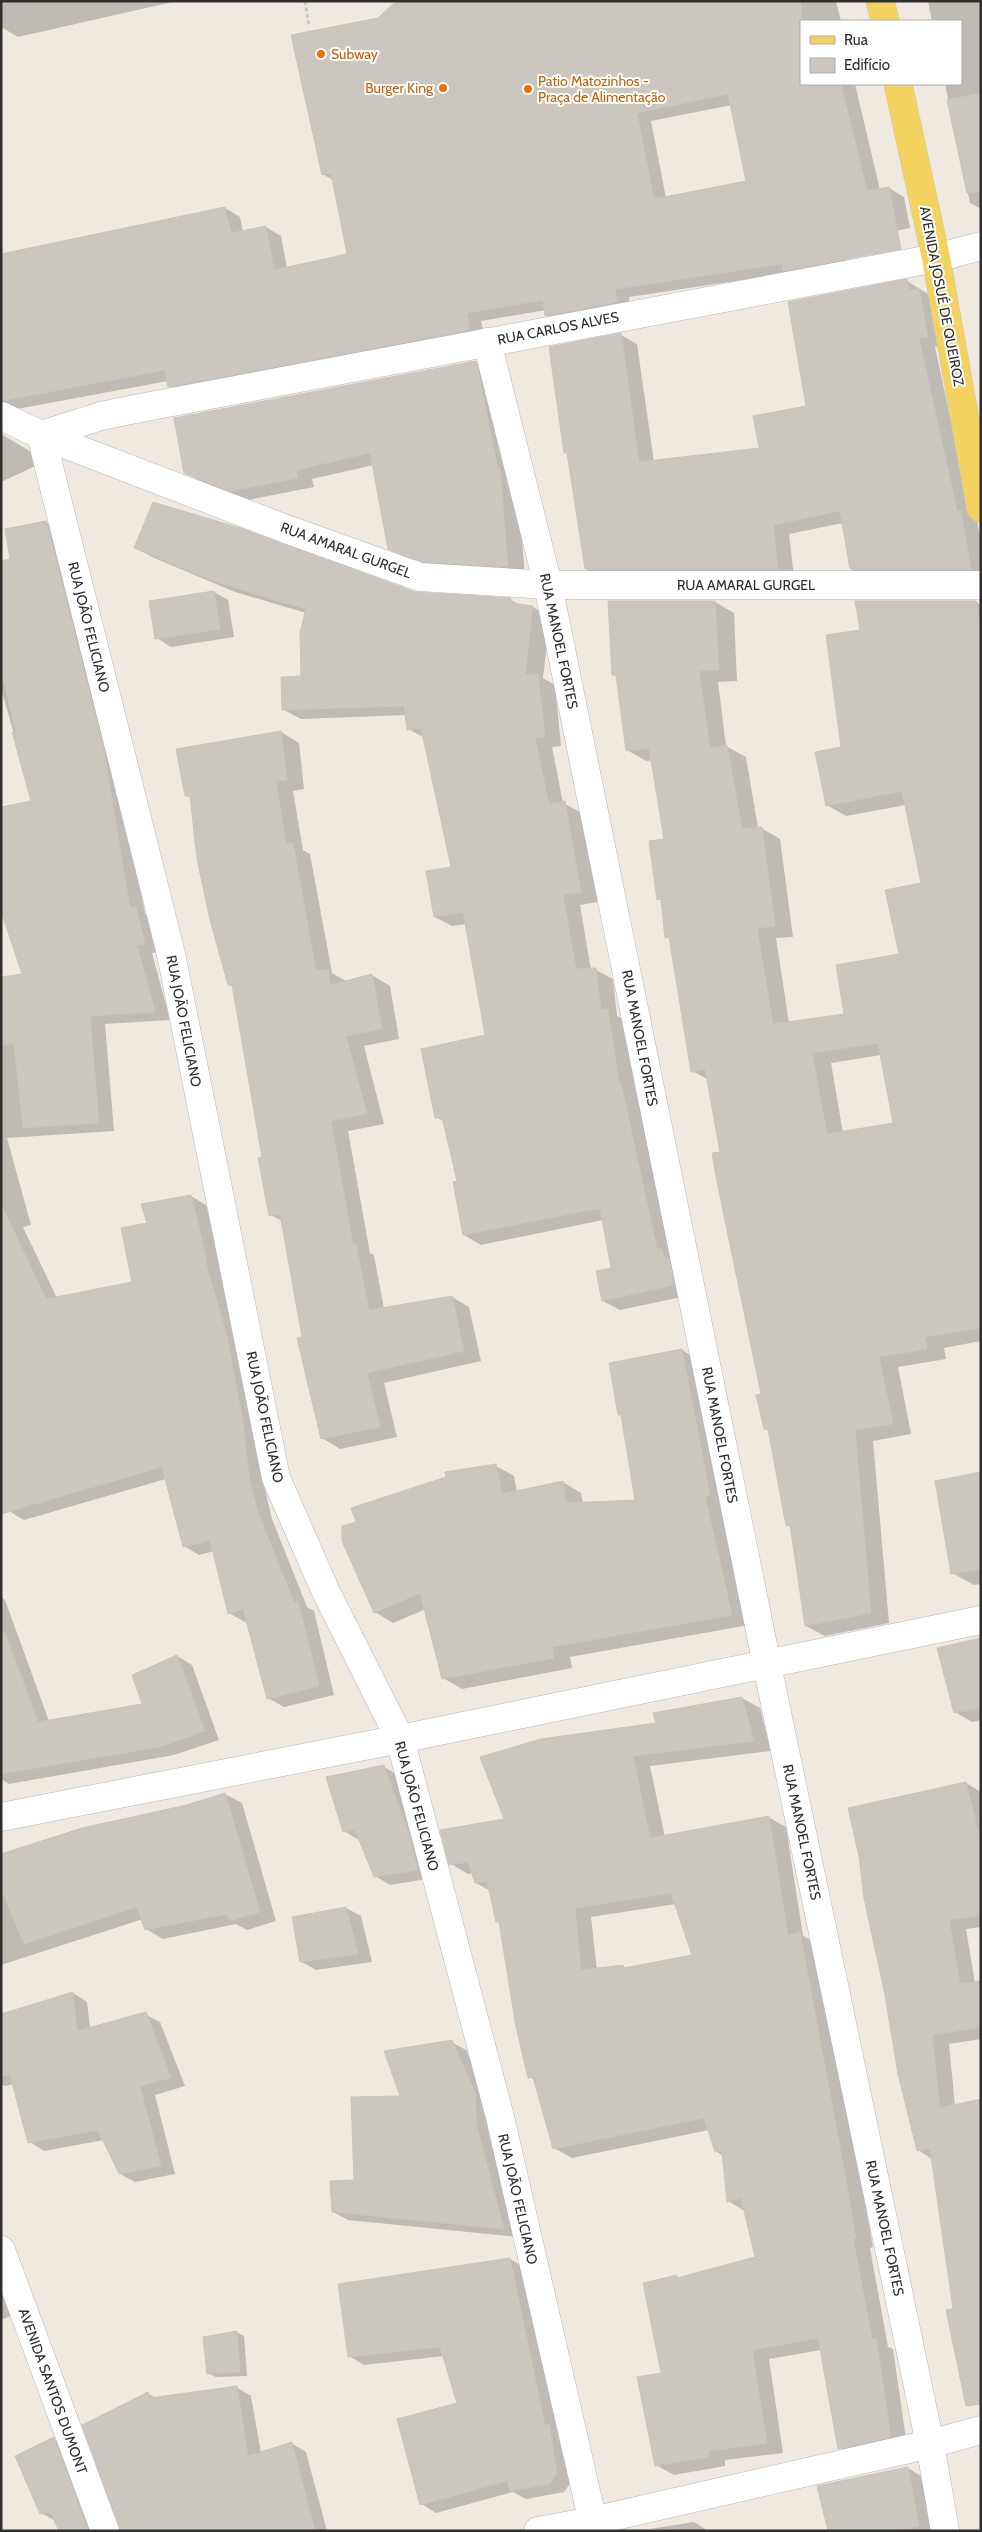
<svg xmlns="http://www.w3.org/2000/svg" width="982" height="2532" viewBox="0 0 982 2532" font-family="Cabin,sans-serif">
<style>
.shadow{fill:#0003;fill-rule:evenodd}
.building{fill:#cbc7be;stroke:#cbc5b9;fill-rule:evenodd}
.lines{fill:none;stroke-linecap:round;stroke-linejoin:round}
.minor-casing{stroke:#b4b6c1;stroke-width:29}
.primary-casing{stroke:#c9c9c9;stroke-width:29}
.path{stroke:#c9c9c9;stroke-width:3;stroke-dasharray:4 2.5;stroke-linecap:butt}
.minor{stroke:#fff;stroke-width:28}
.primary{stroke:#f4d260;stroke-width:28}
.food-dot{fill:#e8710a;stroke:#fff;stroke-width:2}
.labels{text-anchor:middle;stroke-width:4;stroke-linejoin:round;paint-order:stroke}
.food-label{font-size:14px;fill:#c56008;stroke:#fff;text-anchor:start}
.street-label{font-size:14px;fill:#2e2e2e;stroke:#fff}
</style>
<rect width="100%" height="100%" fill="#efe9e0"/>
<g class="shadow">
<path d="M 1,1 L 177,1 L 18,37 L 1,27 Z"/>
<path d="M 398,1 L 836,1 L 841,21 L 801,21 L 801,84 L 855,84 L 880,190 L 889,188 L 904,197 L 910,228 L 843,242 L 849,269 L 789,273 L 629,297 L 631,310 L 561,324 L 546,315 L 546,310 L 481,321 L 485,338 L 184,395 L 169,386 L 168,381 L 1,412 L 1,255 L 225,208 L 240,217 L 243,232 L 266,227 L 281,236 L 287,268 L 349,255 L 334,181 L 323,174 L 378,19 ZM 732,105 L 747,182 L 666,198 L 651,121 Z"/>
<path d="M 928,1 L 981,1 L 981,209 L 970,203 L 945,84 L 961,84 L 961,21 L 932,21 Z"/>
<path d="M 907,281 L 936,299 L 944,346 L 935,347 L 972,518 L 977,521 L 981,542 L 981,578 L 867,578 L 851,569 L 843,523 L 789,534 L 794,577 L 602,578 L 586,569 L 568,454 L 565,452 L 621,335 L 637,344 L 654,462 L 761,449 L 807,407 Z"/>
<path d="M 475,362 L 492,372 L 517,480 L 525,576 L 441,570 L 406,558 L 389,548 L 374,465 L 312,479 L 314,487 L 248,500 L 202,482 L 185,472 Z"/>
<path d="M 1,434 L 43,459 L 44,462 L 1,482 Z"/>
<path d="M 46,522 L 62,531 L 118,755 L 145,914 L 151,917 L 160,952 L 152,953 L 170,1020 L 105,1024 L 114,1131 L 7,1138 L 31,1225 L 23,1227 L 57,1298 L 134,1283 L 149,1224 L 191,1196 L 206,1205 L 222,1268 L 258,1433 L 264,1485 L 272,1519 L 307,1607 L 314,1611 L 334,1695 L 284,1707 L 268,1698 L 248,1621 L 245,1622 L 229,1613 L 214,1551 L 199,1555 L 184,1546 L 166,1479 L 24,1520 L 9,1511 L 1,1295 L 1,978 L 24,975 L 33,802 L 1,688 L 1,562 L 12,560 Z"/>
<path d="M 135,547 L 414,593 L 511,600 L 521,606 L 533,607 L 550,617 L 543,678 L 555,685 L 561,746 L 552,747 L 563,803 L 582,813 L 598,902 L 580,905 L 591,970 L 596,970 L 613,979 L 617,1016 L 625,1020 L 636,1093 L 691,1295 L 620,1310 L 603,1301 L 613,1269 L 603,1220 L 481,1245 L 464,1235 L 458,1182 L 445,1122 L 436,1117 L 486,1036 L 466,924 L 452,926 L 435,917 L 452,868 L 425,738 L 408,729 L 407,715 L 301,719 L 284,710 L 303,677 L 306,613 L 235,592 L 152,557 Z"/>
<path d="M 214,592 L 228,600 L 234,637 L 171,647 L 157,638 Z"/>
<path d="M 715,602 L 734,613 L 737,681 L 718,682 L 726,746 L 746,757 L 758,828 L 761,828 L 780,839 L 793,937 L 776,938 L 789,1023 L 845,1015 L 900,955 L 922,884 L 906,805 L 846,816 L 827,805 L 842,748 L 861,632 L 976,602 L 981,605 L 981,1341 L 944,1348 L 946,1359 L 898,1367 L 911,1434 L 873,1441 L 889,1623 L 825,1636 L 806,1626 L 792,1527 L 787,1525 L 770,1431 L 765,1429 L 762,1395 L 709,1080 L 692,1071 L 671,939 L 667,937 L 663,901 L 658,899 L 666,840 L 653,760 L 646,761 L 627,750 L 617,677 L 613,674 ZM 881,1055 L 894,1124 L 843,1133 L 831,1063 Z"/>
<path d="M 281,732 L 299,743 L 304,789 L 293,791 L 303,850 L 310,854 L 332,973 L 346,981 L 372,975 L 390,986 L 399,1039 L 364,1046 L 384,1124 L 348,1131 L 370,1253 L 374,1255 L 384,1309 L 452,1297 L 469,1307 L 481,1361 L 384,1383 L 397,1437 L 340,1449 L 322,1438 L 282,1221 L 271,1215 L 234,987 L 229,985 L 192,799 L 186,795 Z"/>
<path d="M 682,1350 L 700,1361 L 749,1625 L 570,1657 L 572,1668 L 462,1689 L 443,1678 L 426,1609 L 393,1623 L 375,1612 L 496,1466 L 514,1476 L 517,1492 L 563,1482 L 581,1493 L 583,1504 L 636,1501 L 623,1416 L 620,1414 Z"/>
<path d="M 981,1474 L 981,1584 L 974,1585 L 952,1573 Z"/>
<path d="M 1,1597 L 5,1600 L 49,1721 L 144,1705 L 177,1656 L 192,1665 L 219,1740 L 174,1755 L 9,1784 L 1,1779 Z"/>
<path d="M 981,1640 L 981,1720 L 972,1722 L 955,1712 Z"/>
<path d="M 742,1698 L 760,1708 L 771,1751 L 650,1766 L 665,1837 L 768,1817 L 786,1827 L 803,1936 L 817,1944 L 861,2180 L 873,2247 L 870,2248 L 888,2347 L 893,2349 L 907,2446 L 856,2458 L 839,2448 L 821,2350 L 769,2359 L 783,2453 L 725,2460 L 725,2466 L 674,2475 L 656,2465 L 663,2374 L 676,2276 L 680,2279 L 757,2257 L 745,2211 L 728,2201 L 723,2156 L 716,2151 L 709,2130 L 572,2158 L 554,2148 L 535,2080 L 529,2077 L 501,1923 L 497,1921 L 491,1891 L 476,1883 L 473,1873 L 468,1874 L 451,1864 L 506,1820 L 657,1724 ZM 676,1904 L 693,1956 L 627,1969 L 623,1966 L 597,1970 L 591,1917 Z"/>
<path d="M 384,1767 L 398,1775 L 433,1878 L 390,1885 L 375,1876 L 359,1840 L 344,1831 Z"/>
<path d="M 966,1783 L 981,1792 L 981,1927 L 966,1929 L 975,1983 L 981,1983 L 981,2039 L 949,2044 L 955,2106 L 954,2310 L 932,2159 L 918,2150 L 886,1995 Z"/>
<path d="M 225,1794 L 242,1803 L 276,1921 L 247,1930 L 236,1924 L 163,1939 L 146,1929 L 143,1919 L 1,1965 L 1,1856 Z"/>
<path d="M 346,1908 L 361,1916 L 372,1962 L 316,1970 L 302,1962 L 293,1918 Z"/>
<path d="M 73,1993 L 87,2002 L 90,2028 L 145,2014 L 160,2022 L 185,2086 L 155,2095 L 175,2174 L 135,2182 L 120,2174 L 104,2140 L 44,2151 L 30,2142 L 14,2084 L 5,2086 L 1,2084 L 1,2015 Z"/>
<path d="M 451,2042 L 466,2050 L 489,2103 L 518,2237 L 348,2220 L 333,2212 L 355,2181 L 402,2097 Z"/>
<path d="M 510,2259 L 525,2268 L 572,2481 L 564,2492 L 526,2499 L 513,2492 L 436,2513 L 422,2504 L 459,2404 L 444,2356 L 364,2365 L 349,2356 Z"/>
<path d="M 1,2268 L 18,2313 L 1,2320 Z"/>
<path d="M 236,2332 L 244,2336 L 247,2376 L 216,2377 L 208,2373 Z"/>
<path d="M 236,2387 L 251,2396 L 261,2453 L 291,2443 L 306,2452 L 327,2531 L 121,2531 L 148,2394 L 156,2398 Z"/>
<path d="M 54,2439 L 68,2447 L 99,2531 L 60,2531 L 56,2521 L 41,2513 Z"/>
<path d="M 908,2468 L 924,2478 L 934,2531 L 829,2531 Z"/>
<path d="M 694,2522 L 708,2531 L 650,2529 Z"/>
</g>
<g class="building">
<path d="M 396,1 L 801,1 L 801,84 L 841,84 L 867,191 L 889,187 L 901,249 L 783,271 L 782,264 L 615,289 L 617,302 L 545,316 L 543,300 L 467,313 L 470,330 L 168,387 L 165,370 L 1,401 L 1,254 L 225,207 L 231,233 L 266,226 L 274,270 L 347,254 L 331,173 L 322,175 L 291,35 L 378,18 ZM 728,94 L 746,181 L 654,199 L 637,113 Z"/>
<path d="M 981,93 L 981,191 L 967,193 L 947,100 Z"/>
<path d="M 907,279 L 910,290 L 919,289 L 928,337 L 919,338 L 957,511 L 961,510 L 971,569 L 850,569 L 840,511 L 773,525 L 778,569 L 585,569 L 567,453 L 564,453 L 549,347 L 621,333 L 639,462 L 759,448 L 753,416 L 806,406 L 788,302 Z"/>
<path d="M 476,361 L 498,469 L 500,469 L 508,567 L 423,562 L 388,549 L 370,453 L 296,470 L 298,478 L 230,491 L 184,473 L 174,418 Z"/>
<path d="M 153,502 L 240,528 L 415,592 L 511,598 L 511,603 L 533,606 L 525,675 L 538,674 L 545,737 L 535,738 L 549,804 L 565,801 L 581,892 L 563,895 L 576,969 L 596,968 L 601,1010 L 608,1009 L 619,1083 L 621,1083 L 657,1249 L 662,1249 L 665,1259 L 669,1258 L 674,1285 L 602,1301 L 596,1271 L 611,1268 L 600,1208 L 463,1235 L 453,1182 L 457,1181 L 442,1117 L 435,1118 L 421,1049 L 485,1035 L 463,912 L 434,917 L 426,871 L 451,867 L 421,728 L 407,730 L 404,706 L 282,710 L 281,677 L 301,676 L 300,632 L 306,609 L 216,582 L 134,548 Z"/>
<path d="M 46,521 L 103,745 L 130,908 L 136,907 L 145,944 L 137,945 L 155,1012 L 90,1016 L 99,1123 L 23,1128 L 14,1044 L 1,1045 L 1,977 L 22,974 L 1,911 L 1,807 L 31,801 L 12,732 L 17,735 L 1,672 L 1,561 L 10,559 L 5,529 Z"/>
<path d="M 214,591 L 220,629 L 155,639 L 149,601 Z"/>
<path d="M 608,601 L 715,601 L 719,670 L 699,671 L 710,748 L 727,745 L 742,829 L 762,827 L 775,926 L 757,928 L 773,1024 L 844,1014 L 836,965 L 899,954 L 885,890 L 921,883 L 902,791 L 826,806 L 815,752 L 841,747 L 826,635 L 860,630 L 855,601 L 976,601 L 981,629 L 981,1328 L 925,1337 L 927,1349 L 879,1357 L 893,1424 L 855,1430 L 871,1613 L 805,1626 L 790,1525 L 786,1526 L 768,1429 L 764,1429 L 756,1395 L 761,1394 L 717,1182 L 712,1153 L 720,1152 L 705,1069 L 691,1072 L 669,937 L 665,938 L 661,899 L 657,900 L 649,841 L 664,839 L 649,748 L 626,751 L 616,675 L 612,675 ZM 878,1043 L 893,1123 L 827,1134 L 812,1053 Z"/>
<path d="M 281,731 L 287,780 L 276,781 L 286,844 L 293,843 L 316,971 L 328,969 L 330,985 L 372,974 L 382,1029 L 346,1036 L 367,1114 L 331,1121 L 353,1244 L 356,1244 L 369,1310 L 452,1296 L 464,1351 L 367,1373 L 380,1427 L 321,1439 L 297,1338 L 302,1337 L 280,1214 L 269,1216 L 258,1158 L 262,1157 L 232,985 L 228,985 L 210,920 L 197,859 L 190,796 L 185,796 L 176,749 Z"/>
<path d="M 191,1195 L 207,1260 L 205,1260 L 227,1336 L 243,1423 L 249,1476 L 257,1510 L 294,1603 L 298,1601 L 319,1686 L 267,1699 L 243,1609 L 228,1614 L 210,1540 L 183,1547 L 162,1467 L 1,1514 L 1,1204 L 46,1299 L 132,1282 L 121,1228 L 147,1223 L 141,1204 Z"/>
<path d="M 682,1349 L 710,1495 L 705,1496 L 732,1615 L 552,1647 L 554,1658 L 442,1679 L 420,1593 L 374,1613 L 342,1541 L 342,1526 L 356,1522 L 351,1508 L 446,1477 L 445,1472 L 496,1464 L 502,1494 L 563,1481 L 566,1503 L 635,1500 L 621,1415 L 618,1415 L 609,1363 Z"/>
<path d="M 981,1472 L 981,1569 L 951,1574 L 935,1481 Z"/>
<path d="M 1,1633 L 5,1633 L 38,1722 L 142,1704 L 132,1675 L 177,1655 L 205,1731 L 159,1747 L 1,1774 Z"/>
<path d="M 981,1638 L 981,1708 L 954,1713 L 937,1648 Z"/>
<path d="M 742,1697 L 754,1741 L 633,1756 L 650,1838 L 769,1816 L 788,1935 L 800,1932 L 844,2169 L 856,2238 L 853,2238 L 872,2339 L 876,2338 L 891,2437 L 838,2449 L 818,2338 L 752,2350 L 767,2443 L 708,2451 L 709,2457 L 655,2466 L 637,2377 L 661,2373 L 643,2283 L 677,2275 L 677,2278 L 755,2257 L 741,2198 L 727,2202 L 722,2151 L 715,2152 L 704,2118 L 553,2149 L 533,2077 L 528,2078 L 516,2027 L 499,1922 L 496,1922 L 487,1881 L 475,1883 L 468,1862 L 449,1865 L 440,1830 L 504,1819 L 480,1757 L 541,1739 L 656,1723 L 653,1713 ZM 671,1893 L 692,1955 L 624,1968 L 623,1965 L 581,1970 L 575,1908 Z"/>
<path d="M 384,1765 L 409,1835 L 418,1870 L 374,1877 L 355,1830 L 343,1832 L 326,1777 Z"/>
<path d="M 966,1782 L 981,1842 L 981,1915 L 949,1920 L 960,1984 L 981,1981 L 981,2027 L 932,2035 L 940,2108 L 981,2099 L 981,2404 L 966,2406 L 946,2310 L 953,2309 L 930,2149 L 917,2151 L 898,2074 L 885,1995 L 864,1898 L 859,1856 L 848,1808 Z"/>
<path d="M 225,1793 L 260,1912 L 229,1921 L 227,1914 L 145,1930 L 137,1907 L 24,1944 L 1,1889 L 1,1854 L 82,1828 L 187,1805 Z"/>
<path d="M 346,1907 L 358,1954 L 300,1962 L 292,1917 Z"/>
<path d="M 73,1992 L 77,2031 L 146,2012 L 171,2078 L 140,2086 L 161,2166 L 119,2174 L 98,2130 L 28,2143 L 10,2075 L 1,2076 L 1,2014 Z"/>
<path d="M 452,2040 L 475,2093 L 477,2127 L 504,2229 L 332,2212 L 330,2181 L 354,2180 L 351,2097 L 400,2096 L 384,2051 Z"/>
<path d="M 510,2258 L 545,2426 L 549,2424 L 557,2473 L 549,2484 L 510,2491 L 507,2481 L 420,2505 L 397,2419 L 457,2403 L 440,2347 L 348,2357 L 338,2284 Z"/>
<path d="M 237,2331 L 240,2372 L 207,2374 L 203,2337 Z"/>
<path d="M 237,2386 L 248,2456 L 292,2442 L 315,2531 L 120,2531 L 82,2425 L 148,2392 L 150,2398 Z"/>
<path d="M 54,2437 L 88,2531 L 59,2531 L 50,2512 L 40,2514 L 15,2456 Z"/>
<path d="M 908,2467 L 919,2526 L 896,2531 L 828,2531 L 817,2486 Z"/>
</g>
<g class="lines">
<g class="minor-casing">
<g id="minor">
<path d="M 487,342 L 548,585 L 767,1665 L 930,2444 L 945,2531"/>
<path d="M 1,416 L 41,435 L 286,529 L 420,577 L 548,585 L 981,585"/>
<path d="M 1,1817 L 400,1739 L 981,1620"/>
<path d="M 1,2250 L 105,2531"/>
<path d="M 538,2531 L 593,2521 L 930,2444 L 981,2430"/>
<path d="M 595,2531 L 500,2117 L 400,1739 L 326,1592 L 276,1478 L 171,954 L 41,435 L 101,416 L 135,409 L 936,258 L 981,246"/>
</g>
</g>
<g class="primary-casing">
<g id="primary">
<path d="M 880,1 L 885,21"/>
<path d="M 898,84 L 936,258 L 981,508"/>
</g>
</g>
<path class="path" d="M 305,1 L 309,27"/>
<use href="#minor" class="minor"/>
<use href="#primary" class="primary"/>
</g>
<g class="food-dot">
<circle cx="321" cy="54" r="5"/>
<circle cx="443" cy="88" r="5"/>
<circle cx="528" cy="89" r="5"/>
</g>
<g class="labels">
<g class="food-label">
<text x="331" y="59">Subway</text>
<text x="538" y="86">Patio Matozinhos -<tspan x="538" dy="16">Praça de Alimentação</tspan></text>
<text x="433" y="93" text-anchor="end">Burger King</text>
</g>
<g class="street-label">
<text transform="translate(942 296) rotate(79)" y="5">AVENIDA JOSUÉ DE QUEIROZ</text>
<text transform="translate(558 328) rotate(-11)" y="5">RUA CARLOS ALVES</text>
<text transform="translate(346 550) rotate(20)" y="5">RUA AMARAL GURGEL</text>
<text x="746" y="590">RUA AMARAL GURGEL</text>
<text transform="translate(89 627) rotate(76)" y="5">RUA JOÃO FELICIANO</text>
<text transform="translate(559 641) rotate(78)" y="5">RUA MANOEL FORTES</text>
<text transform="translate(184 1021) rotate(79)" y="5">RUA JOÃO FELICIANO</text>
<text transform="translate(640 1038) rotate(79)" y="5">RUA MANOEL FORTES</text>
<text transform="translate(265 1417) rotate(78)" y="5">RUA JOÃO FELICIANO</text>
<text transform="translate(720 1435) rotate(79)" y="5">RUA MANOEL FORTES</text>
<text transform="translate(417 1806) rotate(75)" y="5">RUA JOÃO FELICIANO</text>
<text transform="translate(802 1832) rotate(78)" y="5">RUA MANOEL FORTES</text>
<text transform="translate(518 2199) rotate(77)" y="5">RUA JOÃO FELICIANO</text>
<text transform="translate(885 2228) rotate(78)" y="5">RUA MANOEL FORTES</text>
<text transform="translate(53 2391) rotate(70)" y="5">AVENIDA SANTOS DUMONT</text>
</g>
</g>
<rect width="982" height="2532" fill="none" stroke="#2e2e2e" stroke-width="5"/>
<rect x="800" y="20" width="162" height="65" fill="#ffffff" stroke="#ababab"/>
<rect x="810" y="36" width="25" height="8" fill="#f4d260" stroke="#ababab"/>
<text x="844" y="45" font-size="15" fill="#2e2e2e">Rua</text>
<rect x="810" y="58" width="25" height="15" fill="#cbc7be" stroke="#ababab"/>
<text x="844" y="70" font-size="15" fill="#2e2e2e">Edifício</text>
</svg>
